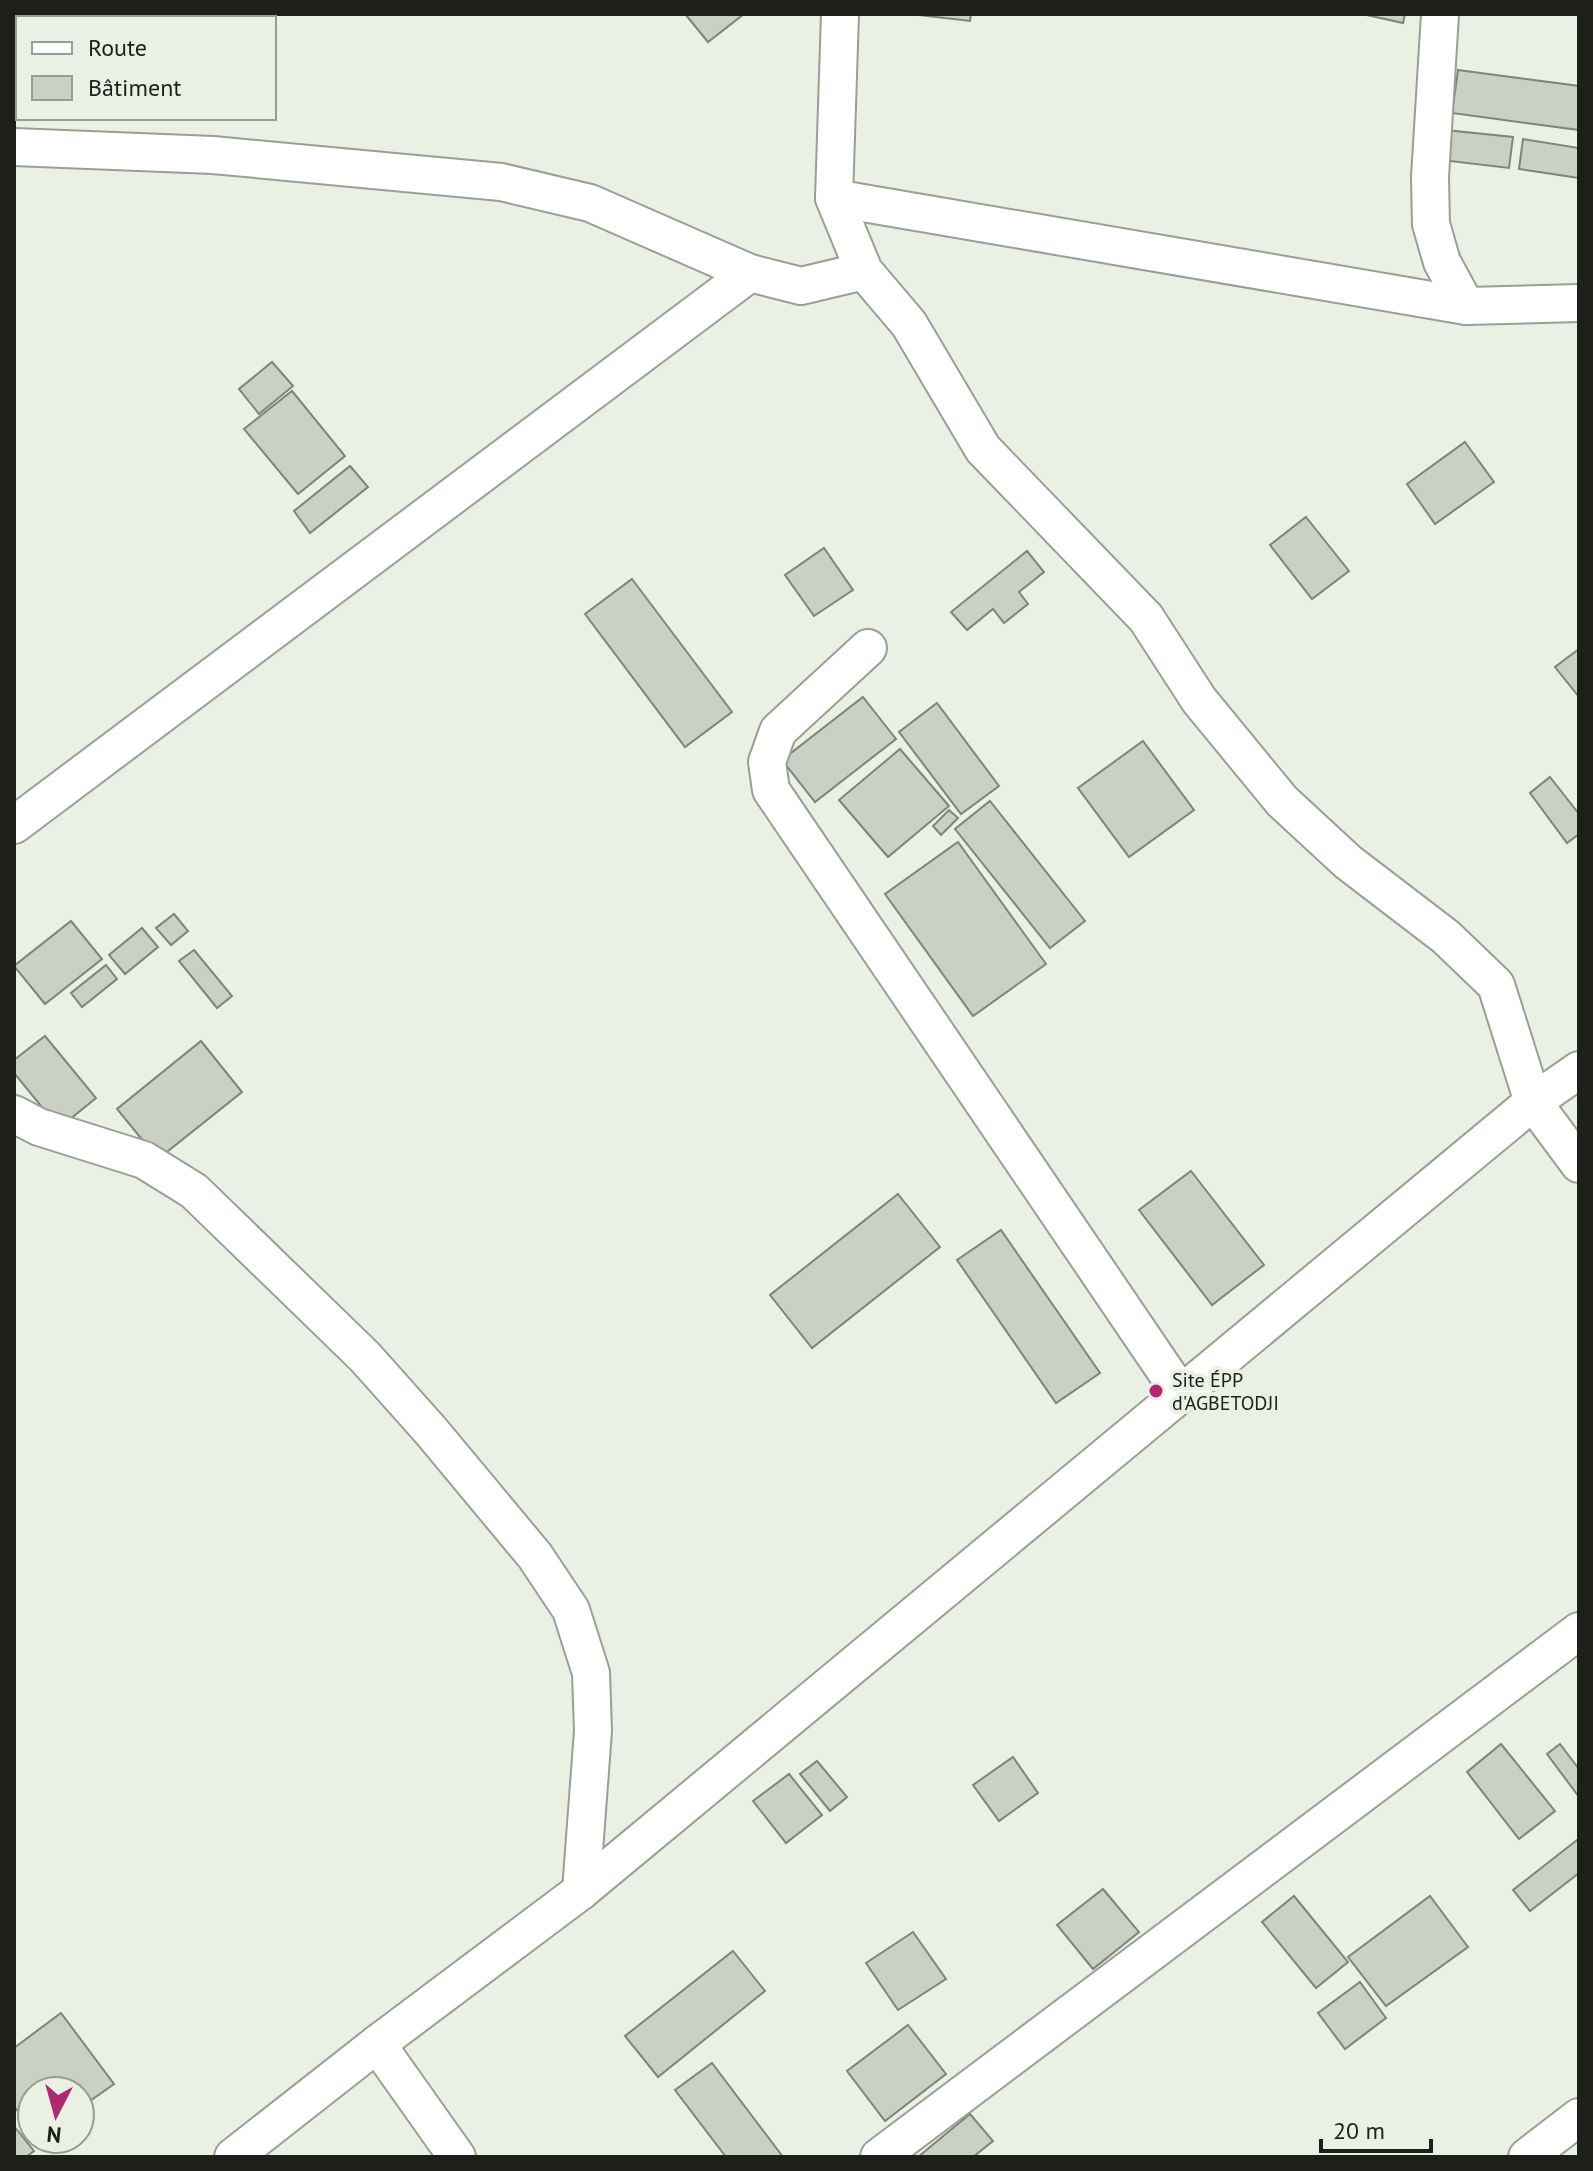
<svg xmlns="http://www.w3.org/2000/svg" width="1593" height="2171" viewBox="0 0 1593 2171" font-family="'PT Sans',sans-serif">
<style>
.building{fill:#cad1c4;stroke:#7e8578;stroke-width:2}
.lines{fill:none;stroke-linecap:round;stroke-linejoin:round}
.minor-casing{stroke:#99a093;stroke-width:40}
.minor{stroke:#fff;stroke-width:36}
.poi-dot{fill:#ae2970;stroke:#eaf1e4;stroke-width:3}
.labels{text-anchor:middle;stroke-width:8;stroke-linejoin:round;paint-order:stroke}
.poi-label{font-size:20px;fill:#1d1f1a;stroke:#eaf1e4;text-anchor:start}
</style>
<rect width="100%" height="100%" fill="#eaf1e4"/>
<g class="building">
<path d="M 685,14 L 744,14 L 708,42 Z"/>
<path d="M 910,14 L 971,14 L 970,21 Z"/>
<path d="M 1362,14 L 1405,14 L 1403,23 Z"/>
<path d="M 1458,70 L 1579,86 L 1579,130 L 1452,113 Z"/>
<path d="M 1445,130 L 1513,137 L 1509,168 L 1441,160 Z"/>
<path d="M 1523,139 L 1579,148 L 1579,178 L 1519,169 Z"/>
<path d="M 272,362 L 293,386 L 259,414 L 239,389 Z"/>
<path d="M 292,391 L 345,456 L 298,494 L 244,429 Z"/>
<path d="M 1465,442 L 1494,482 L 1435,524 L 1407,484 Z"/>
<path d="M 350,466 L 368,487 L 310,533 L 294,511 Z"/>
<path d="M 1306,517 L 1349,571 L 1312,599 L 1270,545 Z"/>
<path d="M 824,548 L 853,590 L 814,616 L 785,575 Z"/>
<path d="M 1027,551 L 1044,572 L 1019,592 L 1028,604 L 1004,623 L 993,609 L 967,630 L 951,612 Z"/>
<path d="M 632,579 L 732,712 L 685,747 L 585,614 Z"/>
<path d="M 1579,649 L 1579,697 L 1555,667 Z"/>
<path d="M 863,697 L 896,739 L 815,802 L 782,760 Z"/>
<path d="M 937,703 L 999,786 L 961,814 L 899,732 Z"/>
<path d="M 1143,741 L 1194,810 L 1129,857 L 1078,788 Z"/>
<path d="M 900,749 L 949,806 L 888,857 L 839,800 Z"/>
<path d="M 1550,777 L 1579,814 L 1579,834 L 1567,843 L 1530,793 Z"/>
<path d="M 990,801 L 1085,921 L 1050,948 L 955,829 Z"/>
<path d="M 949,810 L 958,818 L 941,835 L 933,826 Z"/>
<path d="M 958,842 L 1046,964 L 973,1016 L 885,894 Z"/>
<path d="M 174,914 L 188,931 L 171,945 L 156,928 Z"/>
<path d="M 71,921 L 102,959 L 45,1004 L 14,966 Z"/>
<path d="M 142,928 L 158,947 L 125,974 L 109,955 Z"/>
<path d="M 194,950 L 232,996 L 217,1008 L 179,961 Z"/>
<path d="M 106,965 L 117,979 L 82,1007 L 71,993 Z"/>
<path d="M 45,1036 L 96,1098 L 59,1128 L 14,1073 L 14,1060 Z"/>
<path d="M 201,1041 L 242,1092 L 158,1159 L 117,1109 Z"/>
<path d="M 1191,1171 L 1264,1265 L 1212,1305 L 1139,1210 Z"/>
<path d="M 898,1194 L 940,1247 L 812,1348 L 770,1295 Z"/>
<path d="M 1001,1230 L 1100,1373 L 1056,1403 L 957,1260 Z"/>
<path d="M 1501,1744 L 1555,1811 L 1519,1839 L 1467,1772 Z"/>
<path d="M 1560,1744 L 1579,1769 L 1579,1797 L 1547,1754 Z"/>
<path d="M 1013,1757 L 1038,1793 L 999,1821 L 973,1785 Z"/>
<path d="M 817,1761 L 847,1797 L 830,1811 L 800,1774 Z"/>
<path d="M 789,1774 L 822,1815 L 786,1843 L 753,1801 Z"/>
<path d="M 1577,1840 L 1579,1844 L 1579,1873 L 1530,1911 L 1513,1890 Z"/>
<path d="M 1103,1889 L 1139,1932 L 1093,1969 L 1057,1925 Z"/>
<path d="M 1294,1896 L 1348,1962 L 1316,1988 L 1262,1922 Z"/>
<path d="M 1430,1896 L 1468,1947 L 1386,2006 L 1348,1957 Z"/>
<path d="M 913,1932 L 946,1979 L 898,2010 L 866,1963 Z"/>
<path d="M 733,1951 L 765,1991 L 658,2077 L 625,2036 Z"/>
<path d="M 1360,1982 L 1386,2018 L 1345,2049 L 1318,2013 Z"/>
<path d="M 61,2013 L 114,2084 L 80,2108 L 80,2091 L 32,2091 L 32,2131 L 14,2106 L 14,2048 Z"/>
<path d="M 908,2025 L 946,2074 L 885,2121 L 847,2071 Z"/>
<path d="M 712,2063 L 783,2157 L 726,2157 L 675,2090 Z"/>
<path d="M 970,2114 L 993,2141 L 973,2157 L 918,2157 Z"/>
<path d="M 14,2126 L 34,2151 L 26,2157 L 14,2157 Z"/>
</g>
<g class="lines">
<g class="minor-casing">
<g id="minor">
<path d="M 840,14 L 834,198 L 864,271 L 909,324 L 983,449 L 1146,618 L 1199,700 L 1282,801 L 1348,862 L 1446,937 L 1496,985 L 1533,1102 L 1579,1164"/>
<path d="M 1440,14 L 1430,177 L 1431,224 L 1442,262 L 1466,306"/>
<path d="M 14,147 L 213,155 L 501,182 L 590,203 L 750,273 L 801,286 L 864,271"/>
<path d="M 834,198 L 1466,306 L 1579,303"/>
<path d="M 868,648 L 778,731 L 767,762 L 771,790 L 1181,1394"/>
<path d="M 14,825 L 750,273"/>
<path d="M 14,1114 L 39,1127 L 144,1160 L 194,1191 L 365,1357 L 431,1431 L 535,1556 L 571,1610 L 591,1673 L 593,1731 L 581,1891"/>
<path d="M 377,2044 L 457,2157"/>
<path d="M 233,2157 L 377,2044 L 581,1891 L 1533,1102 L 1579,1070"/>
<path d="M 879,2157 L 1579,1631"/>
<path d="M 1527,2157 L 1579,2117"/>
</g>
</g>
<use href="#minor" class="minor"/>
</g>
<circle class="poi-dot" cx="1156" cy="1391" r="8"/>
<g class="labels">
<g class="poi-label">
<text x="1172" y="1387">Site ÉPP<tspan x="1172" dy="23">d'AGBETODJI</tspan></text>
</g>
</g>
<rect width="1593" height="2171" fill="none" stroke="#1d1f1a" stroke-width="32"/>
<rect x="16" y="16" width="260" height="104" fill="#eaf1e4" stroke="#989d93" stroke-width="2"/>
<rect x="32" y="42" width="40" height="12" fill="#ffffff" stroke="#989d93" stroke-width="2"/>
<text x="88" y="56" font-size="24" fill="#1d1f1a">Route</text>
<rect x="32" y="76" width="40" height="24" fill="#cad1c4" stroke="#989d93" stroke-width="2"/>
<text x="88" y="96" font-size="24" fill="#1d1f1a">Bâtiment</text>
<g transform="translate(56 2115) rotate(186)"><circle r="38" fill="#eaf1e4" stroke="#989d93" stroke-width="2"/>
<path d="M0-6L14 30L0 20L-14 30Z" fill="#ae2970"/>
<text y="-12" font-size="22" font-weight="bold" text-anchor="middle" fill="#1d1f1a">N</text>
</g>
<path d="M1321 2139v12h110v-12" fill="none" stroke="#1d1f1a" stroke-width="4"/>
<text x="1333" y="2139" font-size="24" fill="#1d1f1a" stroke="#eaf1e4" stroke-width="6" paint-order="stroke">20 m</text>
</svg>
